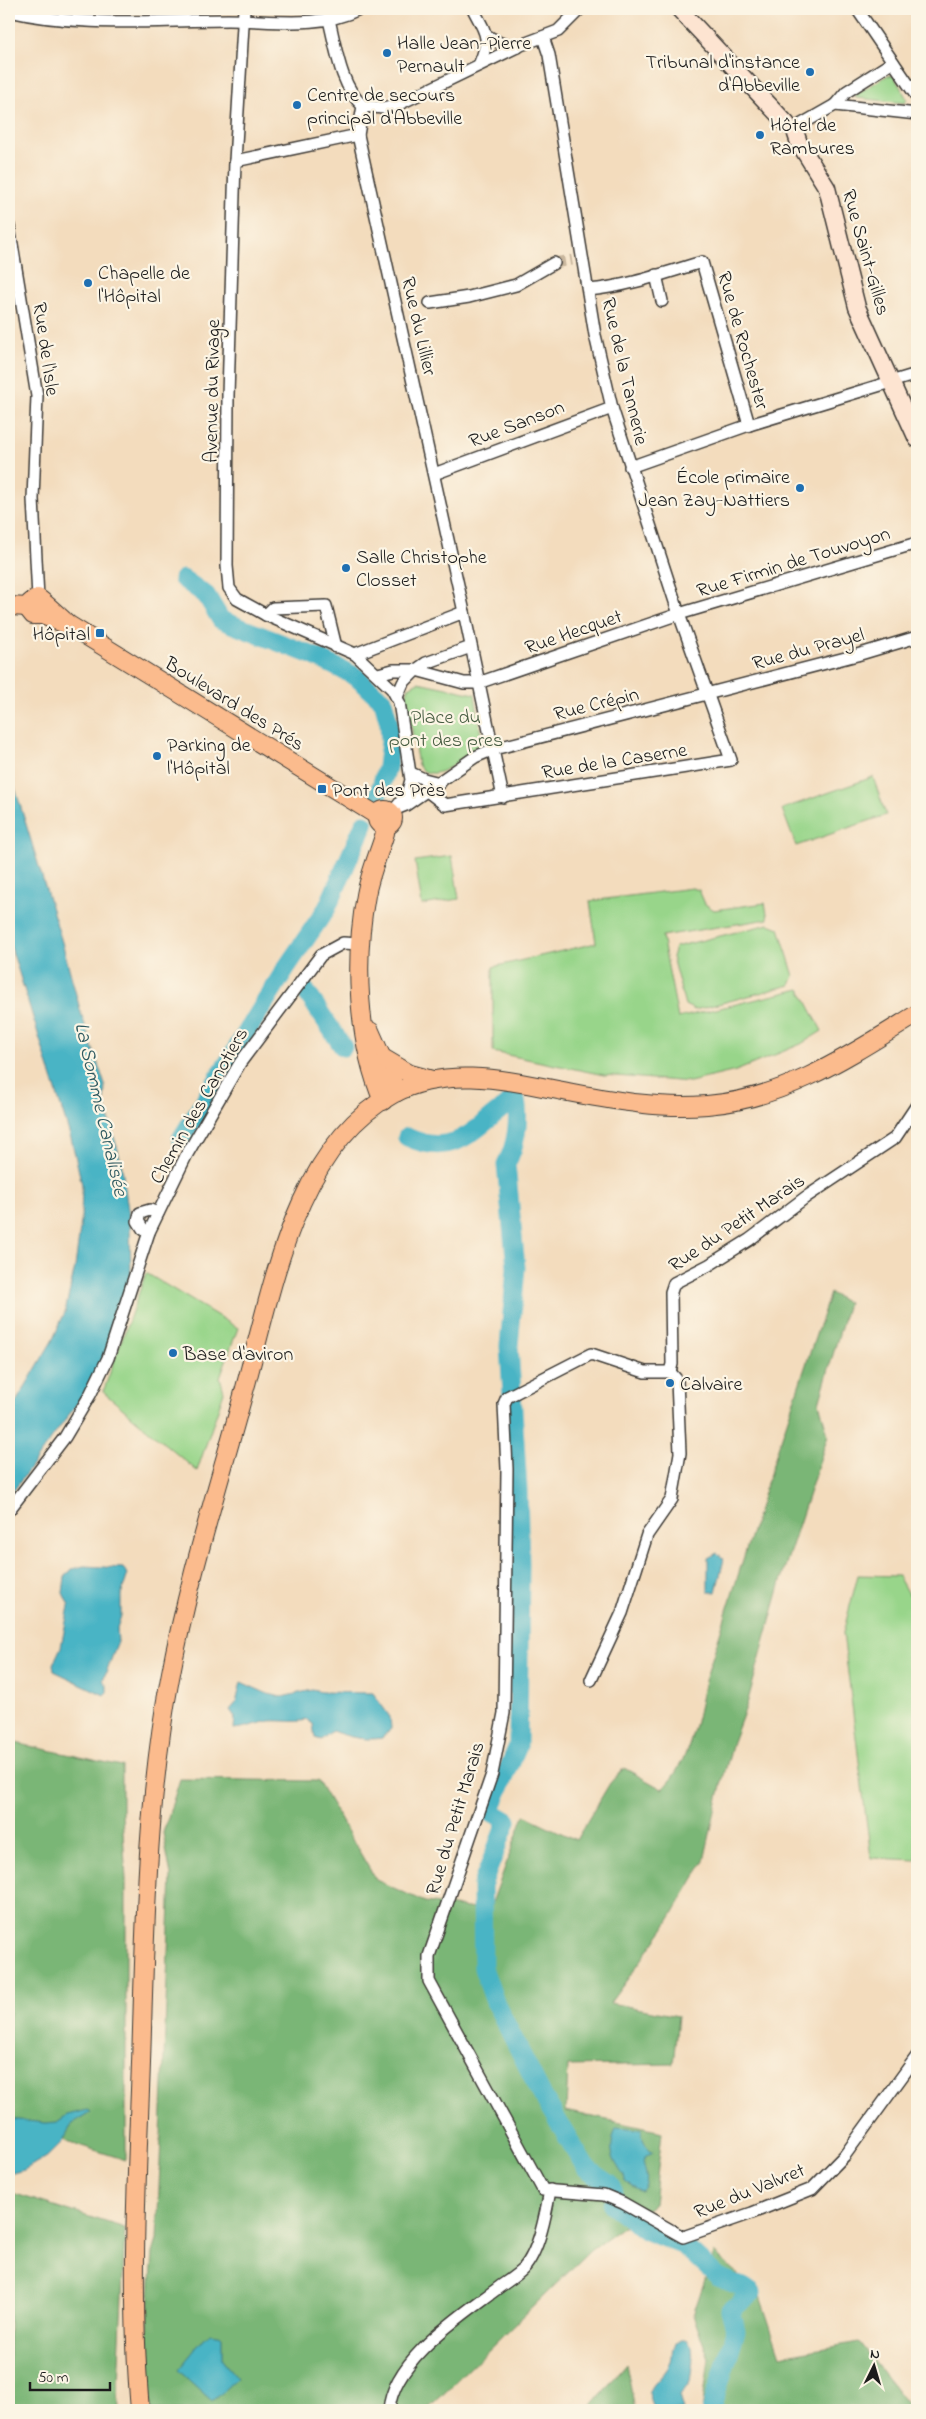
<svg xmlns="http://www.w3.org/2000/svg" width="926" height="2419" viewBox="0 0 926 2419" font-family="'Indie Flower',sans-serif">
<style>
.green{fill:#98d58a;stroke:#5a7853}
.forest{fill:#7ab676;stroke:#4b6949}
.water{fill:#48b4c5;stroke:#326870}
.lines{fill:none;stroke-linecap:round;stroke-linejoin:round}
.river{stroke:#48b4c5;stroke-width:19}
.street-tunnel{stroke:#c8b69d;stroke-width:11;stroke-dasharray:11 5.5;stroke-linecap:butt}
.street-casing{stroke:#3c3934;stroke-width:14}
.secondary-casing{stroke:#3c3934;stroke-width:19}
.primary-casing{stroke:#3c3934;stroke-width:20}
.street{stroke:#fff;stroke-width:11}
.secondary{stroke:#fde4d1;stroke-width:16}
.primary{stroke:#fbbb8d;stroke-width:18}
.poi-dot{fill:#1f6fb2;stroke:#fcf5e5;stroke-width:2}
.labels{text-anchor:middle;stroke-width:4.5;stroke-linejoin:round;paint-order:stroke}
.poi-label{font-size:20px;fill:#1c1c1c;stroke:#fcf5e5;text-anchor:start}
.street-label{font-size:20px;fill:#1c1c1c;stroke:#fcf5e5}
.park-label{font-size:20px;fill:#475d42;stroke:#fcf5e5}
.water-label{font-size:21px;font-style:italic;fill:#2e5960;stroke:#fcf5e5}
</style>
<rect width="100%" height="100%" fill="#fcf5e5"/>
<filter id="ink" filterUnits="userSpaceOnUse"><feTurbulence type="fractalNoise" baseFrequency=".02" numOctaves="2"/><feDisplacementMap in="SourceGraphic" scale="10" xChannelSelector="R" yChannelSelector="G"/><feConvolveMatrix kernelMatrix="1 2 1 2 8 2 1 2 1" color-interpolation-filters="sRGB"/></filter>
<filter id="wash" filterUnits="userSpaceOnUse"><feTurbulence type="fractalNoise" baseFrequency=".0096" numOctaves="4" result="noise"/><feDisplacementMap in="SourceGraphic" scale="20" xChannelSelector="R" yChannelSelector="G"/><feGaussianBlur stdDeviation="1.12" result="paint"/><feColorMatrix in="noise" values="0 0 0 0 0 0 0 0 0 0 0 0 0 0 0 0 0 1.4 0 .05"/><feComposite in="paint" operator="in"/></filter>
<g filter="url(#wash)">
<rect width="100%" height="100%" fill="#f3dcbd"/>
<g class="green">
<path d="M 888,75 L 894,76 L 907,99 L 905,103 L 856,98 L 855,95 Z"/>
<path d="M 418,682 L 475,694 L 482,743 C 466,754 434,789 418,765 L 406,695 L 409,687 Z"/>
<path d="M 873,777 L 886,815 L 796,846 L 782,809 Z"/>
<path d="M 452,856 L 459,899 L 422,905 L 415,861 Z"/>
<path d="M 692,888 L 699,890 L 705,904 L 714,910 L 765,903 L 768,919 L 662,936 L 678,1018 L 800,989 L 822,1031 L 801,1044 L 736,1071 L 690,1082 L 604,1075 L 493,1052 L 493,967 L 596,943 L 590,901 Z"/>
<path d="M 769,924 L 779,928 L 794,976 L 790,985 L 695,1010 L 685,1005 L 672,957 L 675,947 Z"/>
<path d="M 146,1273 L 238,1328 L 220,1377 L 224,1392 L 197,1471 L 103,1392 Z"/>
<path d="M 858,1575 L 898,1576 L 908,1594 L 917,1594 L 917,1860 L 871,1858 L 843,1633 Z"/>
</g>
<g class="forest">
<path d="M 830,1293 L 848,1303 L 819,1403 L 828,1435 L 785,1567 L 747,1704 L 734,1739 L 720,1789 L 704,1861 L 664,1929 L 610,2003 L 678,2016 L 673,2064 L 568,2066 L 566,2111 L 662,2132 L 654,2204 L 591,2250 L 427,2410 L 151,2410 L 148,2322 L 153,2253 L 157,2240 L 171,1875 L 163,1833 L 180,1779 L 318,1781 L 376,1880 L 425,1902 L 489,1911 L 524,1815 L 576,1840 L 610,1783 L 624,1768 L 662,1789 C 689,1764 697,1719 704,1684 L 778,1448 Z"/>
<path d="M 11,1742 L 122,1766 L 122,1815 L 126,1880 L 126,2160 L 9,2123 L 9,1751 Z"/>
<path d="M 9,2192 L 125,2228 L 118,2385 L 119,2410 L 9,2410 Z"/>
<path d="M 714,2253 L 759,2293 L 780,2356 L 859,2342 L 908,2405 L 910,2410 L 702,2410 L 709,2359 L 693,2315 Z"/>
<path d="M 626,2364 L 635,2410 L 588,2410 Z"/>
</g>
<g class="water">
<path d="M 9,759 L 15,788 L 62,942 L 81,1013 L 105,1085 L 104,1102 L 121,1161 L 130,1223 L 131,1278 L 99,1370 L 90,1386 L 9,1497 L 9,1414 L 52,1341 L 65,1312 L 75,1267 L 81,1221 L 82,1185 L 72,1142 L 9,941 Z"/>
<path d="M 717,1553 L 724,1559 L 716,1592 L 708,1592 L 708,1558 Z"/>
<path d="M 84,1566 L 123,1568 L 128,1574 L 121,1595 L 121,1616 L 117,1628 L 118,1642 L 103,1680 L 107,1685 L 107,1692 L 104,1695 L 54,1671 L 53,1664 L 61,1647 L 69,1606 L 63,1593 L 65,1577 L 72,1569 Z"/>
<path d="M 241,1682 L 268,1694 L 282,1697 L 312,1690 L 322,1692 L 373,1693 L 390,1717 L 391,1728 L 382,1738 C 364,1741 349,1737 332,1731 L 321,1740 L 315,1738 L 313,1724 L 307,1720 C 294,1723 283,1720 270,1721 C 258,1723 247,1728 234,1729 L 235,1717 L 230,1710 L 236,1703 Z"/>
<path d="M 88,2110 L 91,2112 L 73,2123 L 61,2143 L 49,2155 L 24,2170 L 9,2174 L 9,2119 L 46,2123 L 57,2122 L 67,2115 Z"/>
<path d="M 616,2128 L 642,2130 C 641,2140 645,2146 653,2152 L 647,2155 L 643,2161 C 645,2173 651,2183 641,2191 L 625,2182 C 625,2175 621,2173 618,2167 C 609,2153 611,2143 616,2128 Z"/>
<path d="M 211,2334 L 222,2336 L 222,2360 L 237,2378 L 212,2401 L 178,2370 L 206,2336 Z"/>
<path d="M 687,2340 L 692,2347 L 693,2359 L 690,2382 L 680,2396 L 684,2410 L 655,2410 C 639,2386 662,2383 671,2362 C 673,2355 671,2350 675,2343 Z"/>
</g>
<g class="lines">
<g class="river">
<path d="M 183,579 L 206,595 L 221,620 L 314,656 L 355,676 L 383,701 L 389,723 L 390,742 L 387,767 L 377,799"/>
<path d="M 305,990 L 343,1047"/>
<path d="M 407,1137 C 454,1159 473,1130 509,1103 L 516,1100 C 520,1121 516,1146 506,1164 L 516,1268 L 509,1346 L 518,1489 L 520,1564 L 518,1746 L 490,1811 L 507,1821 L 482,1885 L 483,1968 L 495,2002 L 541,2093 L 586,2168 L 609,2184 L 614,2192"/>
<path d="M 181,1139 L 286,968 L 327,908 L 364,824"/>
<path d="M 612,2205 L 646,2231 L 684,2246 L 718,2277 L 745,2288 L 752,2293 L 730,2311 L 736,2331 L 711,2410"/>
</g>
</g>
</g>
<g filter="url(#ink)">
<g class="lines">
<path class="street-tunnel" d="M 554,263 L 572,260"/>
<g class="street-casing">
<g id="street">
<path d="M 244,9 L 235,161 L 228,395 L 227,566 L 229,588 L 237,599 L 266,615 L 355,654 L 392,689 L 399,702 L 411,780 L 407,794 L 391,814"/>
<path d="M 473,9 C 487,35 491,37 479,65"/>
<path d="M 857,9 L 917,97"/>
<path d="M 9,11 C 80,28 156,20 228,20 C 272,20 319,29 359,9"/>
<path d="M 329,20 C 336,47 340,86 363,106 L 358,135 L 464,612 L 503,797"/>
<path d="M 486,35 L 500,43 L 518,47"/>
<path d="M 835,105 L 846,92 L 893,62"/>
<path d="M 363,106 L 383,108 L 397,105 L 521,45 L 558,31 L 580,9"/>
<path d="M 800,125 L 835,105 L 917,114"/>
<path d="M 235,161 L 358,135"/>
<path d="M 9,226 L 37,396 L 33,499 L 38,598"/>
<path d="M 656,275 L 662,301"/>
<path d="M 588,290 C 626,287 665,273 702,262 L 749,425"/>
<path d="M 430,303 L 469,297 L 516,285 L 554,263"/>
<path d="M 630,467 L 749,425 L 917,374"/>
<path d="M 434,474 L 612,408"/>
<path d="M 266,615 L 273,608 L 326,606 L 336,647"/>
<path d="M 355,654 L 464,612"/>
<path d="M 378,674 L 393,670 L 416,670 L 426,663 L 471,647"/>
<path d="M 397,697 L 403,683 L 416,670 L 464,683 L 478,683 L 679,614 L 917,543"/>
<path d="M 411,773 L 424,779 L 440,783"/>
<path d="M 427,791 L 445,805 L 731,760 L 679,614 L 612,408 L 595,335 L 549,55 L 543,37"/>
<path d="M 396,809 L 406,805 L 475,757 L 494,749 L 857,655 L 917,637"/>
<path d="M 149,1232 L 143,1229 L 138,1221 L 140,1213 L 150,1210 L 158,1213"/>
<path d="M 670,1372 L 645,1372 L 591,1354 L 507,1397 L 504,1404 L 507,1469 L 504,1713 L 492,1774 L 429,1956 L 429,1981 L 543,2190 L 604,2195 L 623,2203 L 683,2237 L 752,2213 L 812,2189 L 845,2155 L 917,2056"/>
<path d="M 670,1372 L 672,1364 L 671,1292 L 674,1283 L 709,1265 L 749,1240 L 806,1197 L 895,1138 L 917,1105"/>
<path d="M 9,1510 L 65,1437 L 90,1395 L 108,1358 L 149,1232 L 186,1156 L 240,1063 L 321,955 L 343,943 L 360,944"/>
<path d="M 591,1680 L 622,1613 L 647,1535 L 672,1499 L 680,1453 L 677,1380 L 670,1372"/>
<path d="M 389,2410 C 393,2359 461,2316 498,2288 C 506,2282 516,2276 523,2269 C 539,2252 546,2213 550,2190"/>
</g>
</g>
<g class="secondary-casing">
<g id="secondary">
<path d="M 679,9 L 787,124"/>
<path d="M 796,134 L 799,143 L 827,188 L 857,307 L 917,439"/>
</g>
</g>
<g class="primary-casing">
<g id="primary">
<path d="M 9,606 L 29,607"/>
<path d="M 69,625 C 64,621 41,599 38,598 L 31,602 L 29,610 L 33,615 L 42,615 L 69,625 L 378,816"/>
<circle cx="385" cy="818" r="8"/>
<path d="M 370,1031 L 397,1092"/>
<path d="M 383,1058 L 410,1074 L 432,1080"/>
<path d="M 383,1101 C 357,1040 354,959 366,895 C 370,873 379,853 385,833 L 385,826"/>
<path d="M 140,2410 C 130,2295 137,2178 141,2063 C 145,1934 146,1804 170,1678 C 188,1580 219,1484 245,1388 C 272,1290 295,1147 393,1094 C 450,1064 514,1082 573,1093 C 617,1101 662,1109 707,1105 C 786,1099 852,1054 917,1014"/>
</g>
</g>
<use href="#street" class="street"/>
<use href="#secondary" class="secondary"/>
<use href="#primary" class="primary"/>
</g>
</g>
<g class="poi-dot">
<circle cx="387" cy="53" r="5"/>
<circle cx="810" cy="72" r="5"/>
<circle cx="297" cy="105" r="5"/>
<circle cx="760" cy="135" r="5"/>
<circle cx="88" cy="283" r="5"/>
<circle cx="800" cy="488" r="5"/>
<circle cx="346" cy="568" r="5"/>
<rect x="95" y="628" width="10" height="10" rx="2.5"/>
<circle cx="157" cy="756" r="5"/>
<rect x="317" y="784" width="10" height="10" rx="2.5"/>
<circle cx="173" cy="1353" r="5"/>
<circle cx="670" cy="1383" r="5"/>
</g>
<g class="labels">
<g class="poi-label">
<text x="397" y="49">Halle Jean-Pierre<tspan x="397" dy="23">Pernault</tspan></text>
<text x="800" y="68" text-anchor="end">Tribunal d'instance<tspan x="800" dy="23">d'Abbeville</tspan></text>
<text x="307" y="101">Centre de secours<tspan x="307" dy="23">principal d'Abbeville</tspan></text>
<text x="770" y="131">Hôtel de<tspan x="770" dy="23">Rambures</tspan></text>
<text x="98" y="279">Chapelle de<tspan x="98" dy="23">l'Hôpital</tspan></text>
<text x="790" y="483" text-anchor="end">École primaire<tspan x="790" dy="23">Jean Zay-Nattiers</tspan></text>
<text x="356" y="563">Salle Christophe<tspan x="356" dy="23">Closset</tspan></text>
<text x="90" y="640" text-anchor="end">Hôpital</text>
<text x="167" y="751">Parking de<tspan x="167" dy="23">l'Hôpital</tspan></text>
<text x="332" y="796">Pont des Près</text>
<text x="183" y="1360">Base d'aviron</text>
<text x="680" y="1390">Calvaire</text>
</g>
<g class="street-label">
<text transform="translate(867 252) rotate(74)" y="7">Rue Saint-Gilles</text>
<text transform="translate(420 326) rotate(77)" y="7">Rue du Lillier</text>
<text transform="translate(744 340) rotate(74)" y="7">Rue de Rochester</text>
<text transform="translate(47 349) rotate(82)" y="7">Rue de l'Isle</text>
<text transform="translate(626 371) rotate(77)" y="7">Rue de la Tannerie</text>
<text transform="translate(211 391) rotate(-89)" y="7">Avenue du Rivage</text>
<text transform="translate(516 423) rotate(-21)" y="7">Rue Sanson</text>
<text transform="translate(793 561) rotate(-17)" y="7">Rue Firmin de Touvoyon</text>
<text transform="translate(573 631) rotate(-19)" y="7">Rue Hecquet</text>
<text transform="translate(808 648) rotate(-15)" y="7">Rue du Prayel</text>
<text transform="translate(235 703) rotate(32)" y="7">Boulevard des Prés</text>
<text transform="translate(596 703) rotate(-14)" y="7">Rue Crépin</text>
<text transform="translate(614 760) rotate(-9)" y="7">Rue de la Caserne</text>
<text transform="translate(198 1105) rotate(-60)" y="7">Chemin des Canotiers</text>
<text transform="translate(736 1222) rotate(-34)" y="7">Rue du Petit Marais</text>
<text transform="translate(454 1818) rotate(-73)" y="7">Rue du Petit Marais</text>
<text transform="translate(749 2190) rotate(-22)" y="7">Rue du Valvret</text>
</g>
<g class="park-label">
<text x="446" y="723">Place du<tspan x="446" dy="23">pont des pres</tspan></text>
</g>
<g class="water-label">
<text transform="translate(102 1109) rotate(77)" y="7">La Somme Canalisée</text>
</g>
</g>
<rect width="926" height="2419" fill="none" stroke="#fcf5e5" stroke-width="30"/>
<g transform="translate(874 2366) rotate(5)" stroke="#fcf5e5" stroke-width="4" paint-order="stroke">
<path d="M0-4L9 19L0 12L-9 19Z" fill="#1c1c1c"/>
<text y="-8" font-size="14" font-weight="bold" text-anchor="middle" fill="#1c1c1c">N</text>
</g>
<path d="M30 2382v8h80v-8" fill="none" stroke="#1c1c1c" stroke-width="2.5"/>
<text x="38" y="2382" font-size="15" fill="#1c1c1c" stroke="#fcf5e5" stroke-width="4" paint-order="stroke">50 m</text>
</svg>
